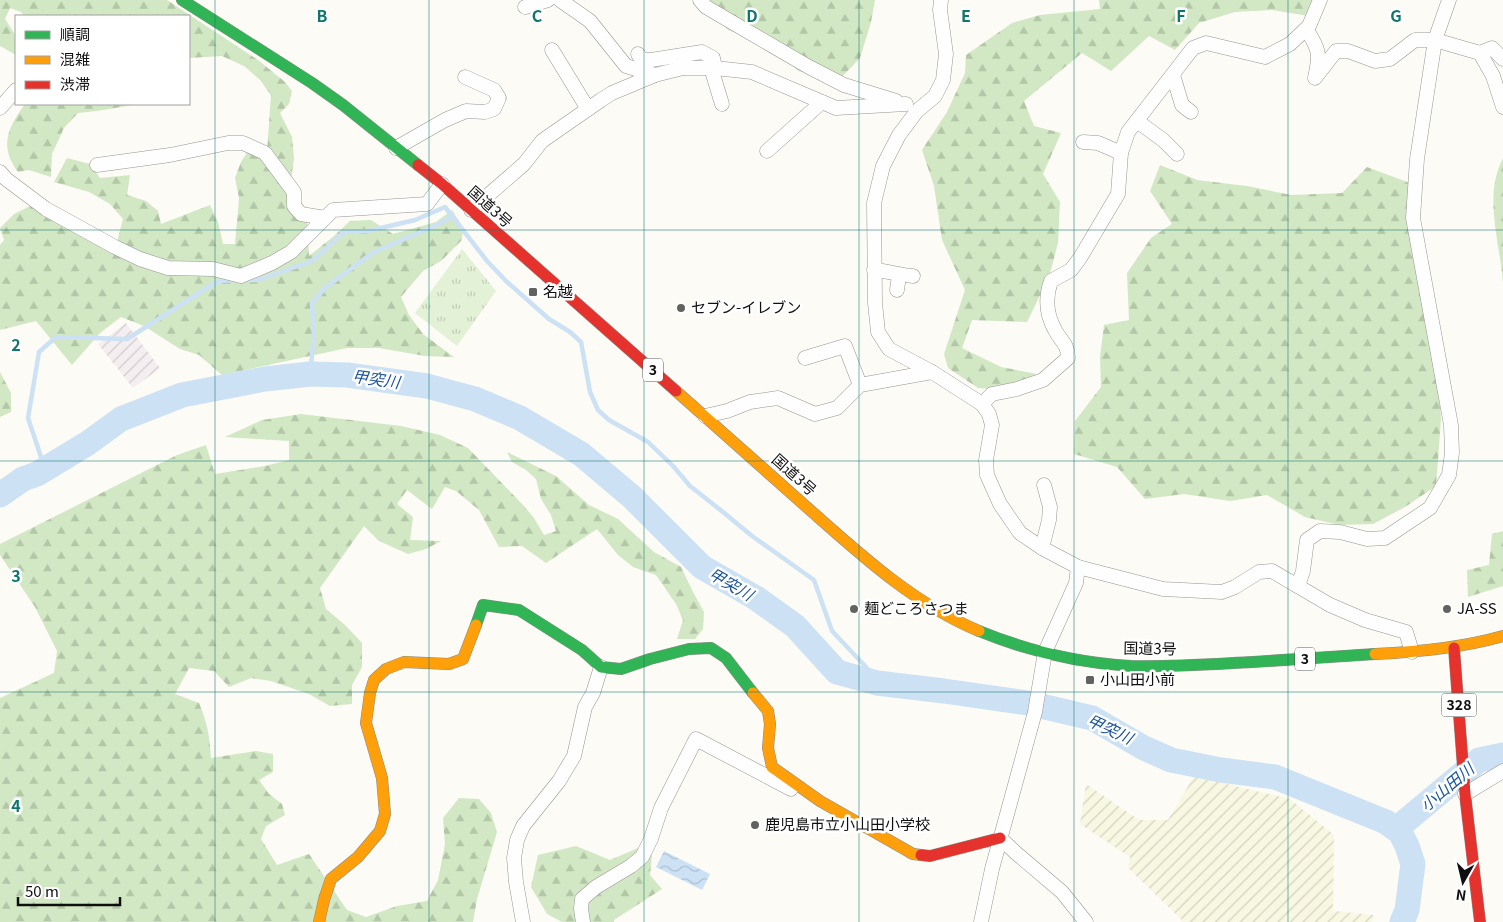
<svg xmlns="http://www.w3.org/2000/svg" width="1503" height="922" viewBox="0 0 1503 922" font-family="Georgia,'Noto Sans JP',serif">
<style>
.industrial{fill:url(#industrial-furrows)}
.farmland{fill:url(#farmland-furrows)}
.forest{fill:url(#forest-firs)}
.park{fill:url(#park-tufts)}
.water{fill:url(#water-waves)}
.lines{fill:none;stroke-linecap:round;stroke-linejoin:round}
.stream{stroke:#cce1f4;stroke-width:4.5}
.river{stroke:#cce1f4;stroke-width:25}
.street-casing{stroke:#969593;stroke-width:15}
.fast-casing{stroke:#8c8c89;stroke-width:12}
.slow-casing{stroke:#8c8c89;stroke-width:12}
.jam-casing{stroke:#8c8c89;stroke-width:12}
.street{stroke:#fffefe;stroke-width:14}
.fast{stroke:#30b455;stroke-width:11}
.slow{stroke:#ff9f0a;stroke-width:11}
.jam{stroke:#e5322d;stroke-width:11}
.grid{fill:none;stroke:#0f766e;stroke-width:1;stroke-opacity:0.55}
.poi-dot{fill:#626260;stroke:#fff;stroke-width:2}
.labels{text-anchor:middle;stroke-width:5;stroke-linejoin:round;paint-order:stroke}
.shield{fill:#fff;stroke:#575757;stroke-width:1}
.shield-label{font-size:14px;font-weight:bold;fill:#0f0f0f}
.street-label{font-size:15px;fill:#0f0f0f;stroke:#fff}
.poi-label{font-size:15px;fill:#0f0f0f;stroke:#fff;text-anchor:start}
.water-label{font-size:16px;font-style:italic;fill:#1b559e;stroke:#fff}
.grid-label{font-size:16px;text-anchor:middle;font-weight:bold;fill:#0f766e;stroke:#fff;stroke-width:5;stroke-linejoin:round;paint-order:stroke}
</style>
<defs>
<pattern id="industrial-furrows" width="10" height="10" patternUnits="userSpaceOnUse" patternTransform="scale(1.25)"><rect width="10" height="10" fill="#f4eef1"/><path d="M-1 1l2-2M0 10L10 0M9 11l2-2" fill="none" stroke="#d0cbcd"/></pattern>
<pattern id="farmland-furrows" width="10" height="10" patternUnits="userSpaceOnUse" patternTransform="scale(1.25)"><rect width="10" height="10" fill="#f7f7e2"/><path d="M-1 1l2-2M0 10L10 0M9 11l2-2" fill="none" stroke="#d3d3c1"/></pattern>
<pattern id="forest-firs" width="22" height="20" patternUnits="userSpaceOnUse" patternTransform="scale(1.25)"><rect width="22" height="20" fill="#d2e8c4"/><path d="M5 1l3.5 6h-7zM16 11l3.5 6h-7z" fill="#b3c6a7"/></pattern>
<pattern id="park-tufts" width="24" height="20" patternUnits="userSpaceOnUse" patternTransform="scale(1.25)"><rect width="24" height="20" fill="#e3f1d6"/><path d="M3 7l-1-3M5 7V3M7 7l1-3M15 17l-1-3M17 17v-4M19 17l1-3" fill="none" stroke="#c2cdb6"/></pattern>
<pattern id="water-waves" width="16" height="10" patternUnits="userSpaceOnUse" patternTransform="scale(1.25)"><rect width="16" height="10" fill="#cce1f4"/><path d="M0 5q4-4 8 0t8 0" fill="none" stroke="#aec0d0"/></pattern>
</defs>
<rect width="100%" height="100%" fill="#fcfbf5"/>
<path class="industrial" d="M 126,323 L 160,368 L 133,388 L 98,344 Z"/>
<path class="farmland" d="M 1194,776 L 1290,799 L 1334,835 L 1333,911 L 1374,915 L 1372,922 L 1181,922 L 1182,920 L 1128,868 L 1130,857 L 1080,824 L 1086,784 L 1139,820 L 1168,820 Z"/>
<g class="forest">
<path d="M 0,0 L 167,0 L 258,60 L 285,82 L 292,91 L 289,104 L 280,113 L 292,137 L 294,158 L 291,181 L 307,217 L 309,256 L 334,236 L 350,221 L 371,220 L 393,234 L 436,222 L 452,210 L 463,228 L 462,240 L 441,261 L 423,271 L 401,297 L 409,315 L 423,334 L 454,357 L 425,356 L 379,348 L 347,348 L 222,375 L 199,355 L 180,349 L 144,326 L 121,317 L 100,333 L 72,365 L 36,321 L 0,330 L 0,245 L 4,240 L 0,228 L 14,214 L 32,205 L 110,252 L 117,242 L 123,219 L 110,204 L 89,192 L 54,182 L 67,158 L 90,164 L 100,178 L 130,175 L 127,195 L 146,201 L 158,211 L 161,224 L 210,205 L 218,222 L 223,244 L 235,244 L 239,198 L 235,178 L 241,162 L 248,151 L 267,152 L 271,95 L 260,80 L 244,66 L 222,56 L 189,58 L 189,16 L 24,16 L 21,12 L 10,8 L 5,19 L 16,36 L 16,55 L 0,46 Z"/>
<path d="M 697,0 L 875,0 L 871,22 L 860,58 L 838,81 L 798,71 L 776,48 L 728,30 Z"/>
<path d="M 1099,0 L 1322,0 L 1315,17 L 1272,10 L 1235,12 L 1199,23 L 1175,50 L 1149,36 L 1111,71 L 1082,53 L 1024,101 L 1034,126 L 1061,133 L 1043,174 L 1060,202 L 1058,243 L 1049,277 L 1027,322 L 972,320 L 962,348 L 1001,367 L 1037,374 L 1019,384 L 1002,390 L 978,388 L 948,368 L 944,354 L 965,290 L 942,240 L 934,186 L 922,150 L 947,112 L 965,73 L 966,55 L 1012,23 L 1040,15 L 1100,9 Z"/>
<path d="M 25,104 L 139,104 L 97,111 L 78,113 L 64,128 L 52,154 L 51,177 L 29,170 L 18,172 C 0,147 6,130 25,104 Z"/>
<path d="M 1503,158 L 1503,283 C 1500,242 1483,196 1503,158 Z"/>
<path d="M 1160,165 L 1197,180 L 1247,186 L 1291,195 L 1342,193 L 1367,167 L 1418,186 L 1421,277 L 1438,372 L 1441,419 L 1436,486 L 1405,507 L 1373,524 L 1339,525 L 1305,517 L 1267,495 L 1230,501 L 1184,494 L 1145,499 L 1117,467 L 1074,454 L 1075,421 L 1101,387 L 1100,357 L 1104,325 L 1129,320 L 1127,273 L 1151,238 L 1172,224 L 1150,191 Z"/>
<path d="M 0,372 L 11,393 L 11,412 L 0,417 Z"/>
<path d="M 301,414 L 401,426 L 440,435 L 468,448 L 523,505 L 534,518 L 544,535 L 556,531 L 551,515 L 541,499 L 536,479 L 526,470 L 512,462 L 507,452 L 556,476 L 589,505 L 618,519 L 654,552 L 681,567 L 693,592 L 704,612 L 703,629 L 695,639 L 677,639 L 683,620 L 676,604 L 656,575 L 633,567 L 618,555 L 597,529 L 546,563 L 522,546 L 499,547 L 479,510 L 456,491 L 445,487 L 432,509 L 407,490 L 397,504 L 413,517 L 410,540 L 441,541 L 426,549 L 408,554 L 379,541 L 364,526 L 320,588 L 326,609 L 345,625 L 362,643 L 362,667 L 352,685 L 352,704 L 330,706 L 309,694 L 271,681 L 251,678 L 229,687 L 214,671 L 189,668 L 175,694 L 199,703 C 207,722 210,737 211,758 L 256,751 L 273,754 L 273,772 L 259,780 L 269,794 L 282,804 L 285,815 L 266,826 L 261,839 L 277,865 L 309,854 L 347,910 L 366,917 L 397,906 L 427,901 L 438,880 L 445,844 L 443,818 L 459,798 L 479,799 L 491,813 L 497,832 L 477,899 L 473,922 L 0,922 L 0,698 L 54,673 L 57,651 L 35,607 L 0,555 L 0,544 L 177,455 L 206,445 L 215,474 L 265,466 L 289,460 L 289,441 L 225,437 L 262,420 Z"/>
<path d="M 1503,531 L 1503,586 L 1468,597 L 1467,570 L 1489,565 L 1492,534 Z"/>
<path d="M 576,846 L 610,860 L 638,848 L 652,855 L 650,875 L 662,889 L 614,920 L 614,922 L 562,922 L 547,914 L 531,887 L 538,855 Z"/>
</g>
<path class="park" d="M 462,249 L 496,291 L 457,346 L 415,313 Z"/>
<path class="water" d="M 664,851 L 710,874 L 702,890 L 656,867 Z"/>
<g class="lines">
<g class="stream">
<path d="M 245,280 L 258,280 L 312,261 L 344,232 L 368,231 L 415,220 L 445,207 L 487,261 L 506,281 L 549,319 L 570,332 L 581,342 L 590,392 L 598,410 L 609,420 L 648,442 L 673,466 L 690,486 L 723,512 L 752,536 L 814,580 L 832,631 L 866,667 L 877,683"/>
<path d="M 310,374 L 314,336 L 312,303 L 326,287 L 374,252 L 439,224 L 452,216"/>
<path d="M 45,469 L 28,418 L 39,352 L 56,337 L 127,339 L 218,281 L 235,280"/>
</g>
<g class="river">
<path d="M 0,495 L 23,479 L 37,474 L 88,443 L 121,419 L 182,395 L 265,379 L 310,374 L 347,375 L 427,386 L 475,399 L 520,418 L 581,454 L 632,497 L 702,567 L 756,598 L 795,626 L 837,672 L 877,683 L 944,691 L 1028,703 L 1092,718 L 1144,748 L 1171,760 L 1221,770 L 1275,777 L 1386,822 L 1400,832 L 1407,846 L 1413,864 L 1407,910 L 1402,922"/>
<path d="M 1396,829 L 1479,760 L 1503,755"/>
</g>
<g class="street-casing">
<g id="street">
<path d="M 560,0 L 590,21 L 626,66 L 655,75"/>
<path d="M 700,0 L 706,7 L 747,31 L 809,67 L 844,85 L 896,101"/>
<path d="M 941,0 L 940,10 L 946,54 L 943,80 L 935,96 L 917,111 L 899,135 L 883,166 L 874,203 L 875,303 L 878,332 L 889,349 L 932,372 L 982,404 L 989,414 L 992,425 L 986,460 L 987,475 L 1000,504 L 1020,533 L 1042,548 L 1078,567 L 1163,589 L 1222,592 L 1235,587 L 1259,572 L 1272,571 L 1330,605 L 1365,620 L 1406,632 L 1412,652"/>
<path d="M 525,7 L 548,0"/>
<path d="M 1306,29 C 1320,50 1320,54 1315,78 L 1336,51 L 1348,51 L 1375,61 L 1390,59 L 1415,40 L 1435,40 L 1480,53 L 1493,76 L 1503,107"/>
<path d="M 552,50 L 588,109"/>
<path d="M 1480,53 L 1492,48 L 1503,59"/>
<path d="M 638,54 L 641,59 L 651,60 L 702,52 L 713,58 L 715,68"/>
<path d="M 711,68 L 722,104"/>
<path d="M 1173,75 L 1182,105 L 1191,112"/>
<path d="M 0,108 L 16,90"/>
<path d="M 1137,121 L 1163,140 L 1177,154"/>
<path d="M 1083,142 L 1098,143 L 1121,153"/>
<path d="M 396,148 L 445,120 L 466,111 L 485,112 L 494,109 L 499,98 L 494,90 L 465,77"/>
<path d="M 767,151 L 822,102"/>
<path d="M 97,165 L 170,155 L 228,143 L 243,143 L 265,153 L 294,192 L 294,206 L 301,214 L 325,218"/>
<path d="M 0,172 L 6,179 L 46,209 L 115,247 L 140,259 L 168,268 L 213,269 L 241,276 L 272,263 L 291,252 L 333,210 L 427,204 L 442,184"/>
<path d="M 471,210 L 524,164 L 542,141 L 601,100 L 612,93 L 655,75 L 683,68 L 715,68 L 752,72 L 836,108 L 906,104"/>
<path d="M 874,270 C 888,271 899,275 913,276"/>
<path d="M 897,290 L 899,275"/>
<path d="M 805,358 L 845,346 L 860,385"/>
<path d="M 982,404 L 992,394 L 1017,389 L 1043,380 L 1068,358 C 1068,343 1061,342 1055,330 C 1046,314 1045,298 1051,281 L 1071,270 L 1080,258 L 1118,194 L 1121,153 L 1128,132 L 1193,48 L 1206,43 L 1265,57 L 1290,44 L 1309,26 L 1320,0"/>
<path d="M 705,416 L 727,411 L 750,402 L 778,398 L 815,414 L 837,408 L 860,385 L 932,372"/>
<path d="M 1042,548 L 1049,520 L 1050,507 L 1044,485"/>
<path d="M 1298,586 L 1303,571 L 1307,540 L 1320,531 L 1340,532 L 1367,539 L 1385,538 L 1430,508 L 1449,475 L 1452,453 L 1451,425 L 1413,218 L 1417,159 L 1435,40 L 1449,0"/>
<path d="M 1465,794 L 1503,771"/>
<path d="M 1000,838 L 1016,853 L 1062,892 L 1086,922"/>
<path d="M 523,922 L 516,882 L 514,858 L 517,840 L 523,826 L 559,781 L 574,756 L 585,707 L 593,693 L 601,667"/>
<path d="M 583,922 L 581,909 L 582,899 L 596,887 L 631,866 L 642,857 L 651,839 L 661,808 L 696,739 L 791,789"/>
<path d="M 981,922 L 992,869 L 1035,712 L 1045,652 L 1076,583 L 1078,567"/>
</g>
</g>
<g class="fast-casing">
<g id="fast">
<path d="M 182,0 L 312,83 L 343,105 L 418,165"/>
<path d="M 476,625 L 483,605 L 519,610 L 582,650 L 601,667 L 621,669 L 650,659 L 689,649 L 711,648 L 726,658 L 753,693"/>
<path d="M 979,631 C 1028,651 1079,663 1131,666 C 1172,667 1213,664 1253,662 C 1294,659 1334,657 1375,654"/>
</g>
</g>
<g class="slow-casing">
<g id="slow">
<path d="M 676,391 C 721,431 765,470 810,510 C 862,556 914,604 979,631"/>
<path d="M 1375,654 C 1419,652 1461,648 1503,636"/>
<path d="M 753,693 L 768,711 L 770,724 L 768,748 L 772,767 L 820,801 L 913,854 L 921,855"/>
<path d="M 319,922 L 324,900 L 331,879 L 358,857 L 380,831 L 385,814 L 382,778 L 366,723 L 370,693 L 374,680 L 386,669 L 404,662 L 449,664 L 463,659 L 476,625"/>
</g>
</g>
<g class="jam-casing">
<g id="jam">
<path d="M 418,165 L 442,184 L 676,391"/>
<path d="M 1454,648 L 1465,794 L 1480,922"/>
<path d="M 921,855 L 930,856 L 1000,838"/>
</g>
</g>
<use href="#street" class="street"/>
<use href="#fast" class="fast"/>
<use href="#slow" class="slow"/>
<use href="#jam" class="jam"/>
</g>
<path class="grid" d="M 215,0 L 215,922M 429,0 L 429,922M 644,0 L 644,922M 859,0 L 859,922M 1074,0 L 1074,922M 1288,0 L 1288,922M 0,230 L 1503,230M 0,461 L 1503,461M 0,692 L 1503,692"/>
<g class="poi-dot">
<rect x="528" y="287" width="10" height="10" rx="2.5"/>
<circle cx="681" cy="308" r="5"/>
<circle cx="854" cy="609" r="5"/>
<circle cx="1447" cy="609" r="5"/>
<rect x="1085" y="675" width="10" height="10" rx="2.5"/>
<circle cx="755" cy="825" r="5"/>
</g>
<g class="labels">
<g class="shield">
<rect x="643" y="358.5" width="20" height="23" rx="4"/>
<rect x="1295" y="647.5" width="20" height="23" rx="4"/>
<rect x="1441.5" y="693.5" width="35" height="23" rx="4"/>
</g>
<g class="shield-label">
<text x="653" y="375">3</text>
<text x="1305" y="664">3</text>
<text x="1459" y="710">328</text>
</g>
<g class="street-label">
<text transform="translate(490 207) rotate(42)" y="5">国道3号</text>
<text transform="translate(794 475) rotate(42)" y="5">国道3号</text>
<text transform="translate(1150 649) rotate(1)" y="5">国道3号</text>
</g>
<g class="poi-label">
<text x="543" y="297">名越</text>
<text x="691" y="313">セブン-イレブン</text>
<text x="864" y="614">麺どころさつま</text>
<text x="1457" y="614">JA-SS</text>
<text x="1100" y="685">小山田小前</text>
<text x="765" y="830">鹿児島市立小山田小学校</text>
</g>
<g class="water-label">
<text transform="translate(376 379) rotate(8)" y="6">甲突川</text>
<text transform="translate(731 584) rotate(30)" y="6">甲突川</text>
<text transform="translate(1110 729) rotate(25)" y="6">甲突川</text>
<text transform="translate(1447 787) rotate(-40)" y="6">小山田川</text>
</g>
</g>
<g class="grid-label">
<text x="322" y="22">B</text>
<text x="537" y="22">C</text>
<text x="752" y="22">D</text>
<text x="966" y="22">E</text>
<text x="1181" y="22">F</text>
<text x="1396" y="22">G</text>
<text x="16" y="351">2</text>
<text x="16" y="582">3</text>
<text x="16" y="812">4</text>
</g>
<rect x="15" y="15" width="175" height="90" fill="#ffffff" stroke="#9f9f9f"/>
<rect x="25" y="31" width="25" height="8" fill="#30b455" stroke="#9f9f9f"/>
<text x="60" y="40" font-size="15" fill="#0f0f0f">順調</text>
<rect x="25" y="56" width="25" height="8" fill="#ff9f0a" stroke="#9f9f9f"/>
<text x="60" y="65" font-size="15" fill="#0f0f0f">混雑</text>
<rect x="25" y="81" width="25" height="8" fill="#e5322d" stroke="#9f9f9f"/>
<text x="60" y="90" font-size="15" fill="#0f0f0f">渋滞</text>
<g transform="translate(1463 882) rotate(188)" stroke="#ffffff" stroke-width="4" paint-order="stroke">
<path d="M0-4L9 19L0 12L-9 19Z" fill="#0f0f0f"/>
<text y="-8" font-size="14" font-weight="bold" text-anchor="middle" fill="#0f0f0f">N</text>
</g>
<path d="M18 897v8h102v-8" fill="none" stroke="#0f0f0f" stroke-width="2.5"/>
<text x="25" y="897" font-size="15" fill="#0f0f0f" stroke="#ffffff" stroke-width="4" paint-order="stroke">50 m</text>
</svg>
